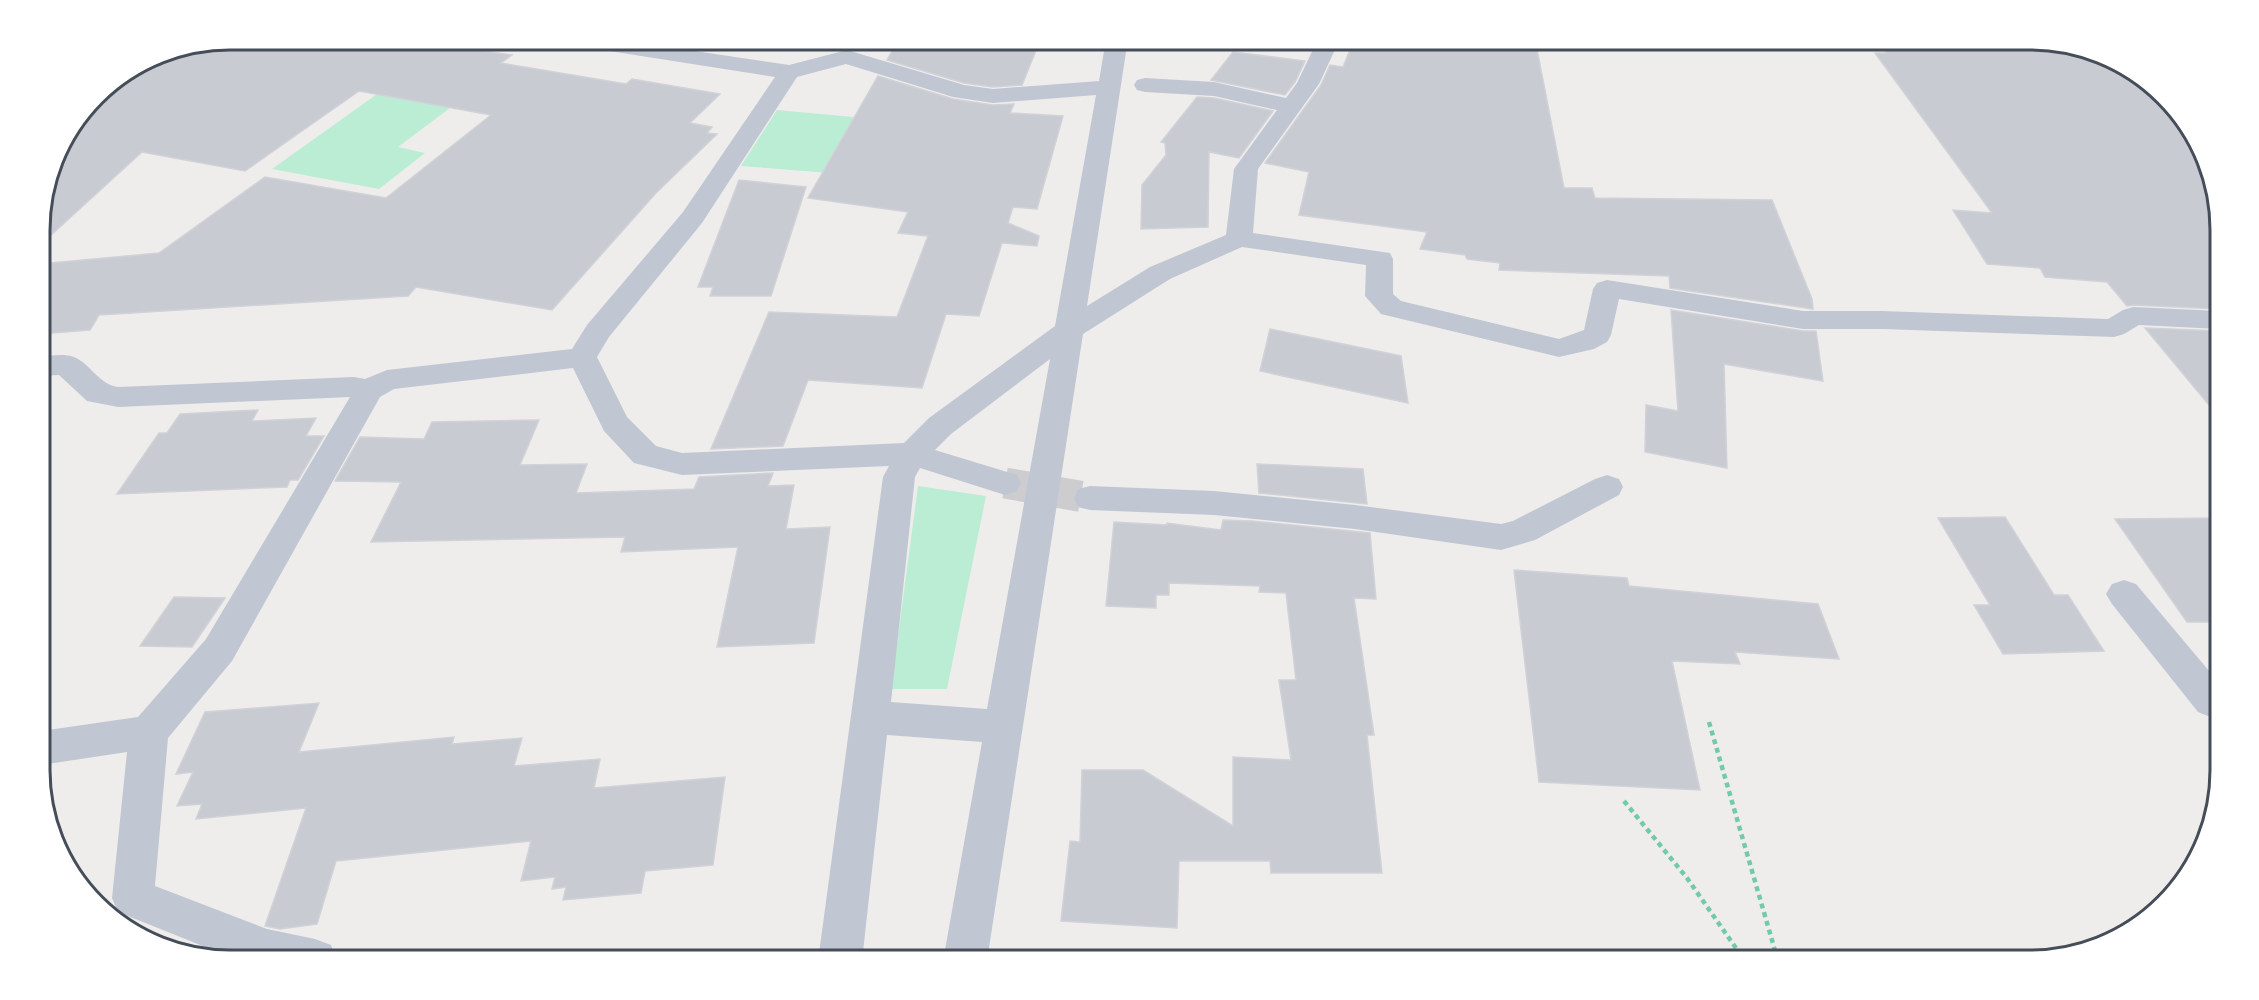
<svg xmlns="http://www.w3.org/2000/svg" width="2259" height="1000" viewBox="0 0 2259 1000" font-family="Raleway,sans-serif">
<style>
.green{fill:#baedd4}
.building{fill:#c9cbd2;stroke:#d0d2d8;stroke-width:1.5}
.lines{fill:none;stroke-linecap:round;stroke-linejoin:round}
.minor-tunnel{stroke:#cdcdcf;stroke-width:31;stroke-dasharray:31 15;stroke-linecap:butt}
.path{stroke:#73caaa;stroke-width:4.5;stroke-dasharray:5 4;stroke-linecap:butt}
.minor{fill:#c0c7d2;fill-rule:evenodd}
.rim{fill:none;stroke:#454d59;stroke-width:3}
</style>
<rect width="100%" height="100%" fill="#efedec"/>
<g class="green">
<path d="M 380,92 L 454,105 L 398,147 L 425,153 L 379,189 L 272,169 Z"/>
<path d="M 777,110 L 886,120 L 856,175 L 741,166 Z"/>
<path d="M 918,486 L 986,496 L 947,689 L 891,689 Z"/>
</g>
<g class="building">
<path d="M 237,39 L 404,39 L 512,55 L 501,63 L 626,84 L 632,79 L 720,94 L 690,123 L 712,127 L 707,133 L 717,134 L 656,193 L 552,310 L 416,287 L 408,296 L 99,315 L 90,330 L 40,334 L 40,264 L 159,253 L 265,177 L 386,198 L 491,115 L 359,91 L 245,171 L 142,152 L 39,246 L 39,217 L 59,146 L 104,87 L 157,53 L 217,42 L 231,43 Z"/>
<path d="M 899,39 L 966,39 L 960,48 L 1037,48 L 1022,85 L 993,87 L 964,83 L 887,60 Z"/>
<path d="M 1475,39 L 1535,39 L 1564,188 L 1592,188 L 1595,198 L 1772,200 L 1812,299 L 1813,309 L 1670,288 L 1669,276 L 1499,270 L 1500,263 L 1467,259 L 1465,255 L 1420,249 L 1427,232 L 1299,215 L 1309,172 L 1265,163 L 1321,85 L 1330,65 L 1343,67 L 1354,40 L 1476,42 Z"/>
<path d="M 1876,39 L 2029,39 L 2102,53 L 2181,114 L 2218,205 L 2219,309 L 2133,305 L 2127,306 L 2107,282 L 2045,277 L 2040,268 L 1987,264 L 1953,210 L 1992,213 L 1875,53 L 1886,53 Z"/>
<path d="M 1233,52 L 1305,61 L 1295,82 L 1285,95 L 1211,80 Z"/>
<path d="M 878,76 L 953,99 L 993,105 L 1014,104 L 1010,113 L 1063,116 L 1037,209 L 1013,207 L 1008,223 L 1039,236 L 1037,246 L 1002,243 L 979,316 L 946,314 L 922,388 L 808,380 L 783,446 L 711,449 L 769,312 L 897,317 L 928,236 L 898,233 L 908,212 L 808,198 Z"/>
<path d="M 1197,97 L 1214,98 L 1273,111 L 1239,158 L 1209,152 L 1208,227 L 1141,229 L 1142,185 L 1166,155 L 1165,143 L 1161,142 Z"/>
<path d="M 739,180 L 806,187 L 771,296 L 710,296 L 713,287 L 698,287 Z"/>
<path d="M 1671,310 L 1803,331 L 1816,331 L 1823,381 L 1724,364 L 1727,468 L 1645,452 L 1646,405 L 1678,411 Z"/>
<path d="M 2145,328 L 2219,331 L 2219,417 Z"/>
<path d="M 1270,329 L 1401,356 L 1408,403 L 1260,371 Z"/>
<path d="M 258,410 L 252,421 L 316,418 L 306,436 L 324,436 L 298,480 L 290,480 L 287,487 L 117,494 L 159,433 L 167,433 L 180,414 Z"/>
<path d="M 539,420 L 520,465 L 587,464 L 576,493 L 694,489 L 699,477 L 773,473 L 768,486 L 794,485 L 786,529 L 830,527 L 814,643 L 717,647 L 738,547 L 621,552 L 625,537 L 371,542 L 401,482 L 335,481 L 360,437 L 424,439 L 432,422 Z"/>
<path d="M 1257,464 L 1363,469 L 1367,504 L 1259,493 Z"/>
<path d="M 2005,517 L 2054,595 L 2068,595 L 2104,651 L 2003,654 L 1974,605 L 1990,605 L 1938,518 Z"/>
<path d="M 2219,518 L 2220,622 L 2187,622 L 2115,519 Z"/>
<path d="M 1223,520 L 1252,521 L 1370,533 L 1376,599 L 1354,598 L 1374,735 L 1367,735 L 1382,873 L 1271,873 L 1270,861 L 1179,861 L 1177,928 L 1061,921 L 1070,841 L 1080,842 L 1082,770 L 1143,770 L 1233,826 L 1233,757 L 1291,760 L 1279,680 L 1296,680 L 1286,593 L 1259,592 L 1260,586 L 1169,583 L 1169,595 L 1156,595 L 1156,608 L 1106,606 L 1114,522 L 1167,525 L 1167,523 L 1221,530 Z"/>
<path d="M 1514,570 L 1627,578 L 1629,586 L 1818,604 L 1839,659 L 1735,652 L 1740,664 L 1672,661 L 1700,790 L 1539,782 Z"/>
<path d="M 174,597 L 225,598 L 192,647 L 140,646 Z"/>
<path d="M 319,703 L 299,752 L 454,737 L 452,744 L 522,738 L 514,766 L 600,759 L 594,788 L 725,777 L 713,865 L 645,871 L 641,893 L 563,900 L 566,887 L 552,889 L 555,877 L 521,881 L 531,841 L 336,861 L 317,924 L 280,929 L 265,926 L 306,808 L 196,819 L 202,804 L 177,806 L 193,772 L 176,774 L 205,712 Z"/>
</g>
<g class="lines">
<path class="minor-tunnel" d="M 1005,483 L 1090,498"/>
<g class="path">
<path d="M 1709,722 L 1778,961"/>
<path d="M 1624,801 L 1687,878 L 1745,961"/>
</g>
<g class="minor">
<path d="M 560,39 L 614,39 L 789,65 L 847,50 L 964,85 L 993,89 L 1099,81 L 1106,39 L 1128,39 L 1087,306 L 1150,267 L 1226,235 L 1234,169 L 1277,110 L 1214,96 L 1145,92 L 1137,90 L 1134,85 L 1137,80 L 1145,78 L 1214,82 L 1286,98 L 1297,83 L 1318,39 L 1340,39 L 1319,84 L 1258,169 L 1253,233 L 1390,253 L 1393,259 L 1393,294 L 1401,301 L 1559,339 L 1584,330 L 1593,289 L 1597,283 L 1607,280 L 1803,311 L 1882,311 L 2108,319 L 2123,310 L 2133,307 L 2219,311 L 2219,329 L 2139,325 L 2124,334 L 2114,337 L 1882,329 L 1803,329 L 1619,299 L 1611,335 L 1607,342 L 1594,349 L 1559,357 L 1381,314 L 1365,296 L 1366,265 L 1242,247 L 1170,279 L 1083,334 L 987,961 L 943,961 L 982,742 L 887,735 L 862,961 L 818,961 L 883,477 L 889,466 L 682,475 L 634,463 L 604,431 L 573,368 L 394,389 L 380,397 L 232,661 L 168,738 L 155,886 L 267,929 L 315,939 L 331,945 L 337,961 L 240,961 L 118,912 L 112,898 L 127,752 L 41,765 L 41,731 L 138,717 L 206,639 L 350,397 L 118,407 L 87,401 L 59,375 L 40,376 L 40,356 C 51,356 64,353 74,357 C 91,364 98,384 118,387 L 354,377 L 365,379 L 387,370 L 572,349 L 587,325 L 683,212 L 775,77 L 571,45 L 563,44 ZM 846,64 L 953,97 L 993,103 L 1096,95 L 1055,326 L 929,418 L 904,443 L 682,453 L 656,446 L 627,417 L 597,357 L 609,337 L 702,223 L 797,77 ZM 1050,359 L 987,709 L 891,702 L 915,477 L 920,468 L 1005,495 L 1017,491 L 1021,483 L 1017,475 L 935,450 L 951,434 Z"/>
<path d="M 1607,475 L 1619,479 L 1623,487 L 1619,495 L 1535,540 L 1501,550 L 1355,529 L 1214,515 L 1090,510 L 1078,507 L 1074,498 L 1078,489 L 1090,486 L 1214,491 L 1355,505 L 1501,524 L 1513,521 L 1595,479 Z"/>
<path d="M 2124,580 L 2136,584 L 2220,684 L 2220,721 L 2198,712 L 2112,604 L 2106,594 L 2112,584 Z"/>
</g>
</g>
<path d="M0 0H2259V1000H0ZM230 50H2030A180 180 0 0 1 2210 230V770A180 180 0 0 1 2030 950H230A180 180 0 0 1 50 770V230A180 180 0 0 1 230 50Z" fill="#fff" fill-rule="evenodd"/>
<path class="rim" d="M230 50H2030A180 180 0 0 1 2210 230V770A180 180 0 0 1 2030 950H230A180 180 0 0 1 50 770V230A180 180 0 0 1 230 50Z"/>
</svg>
